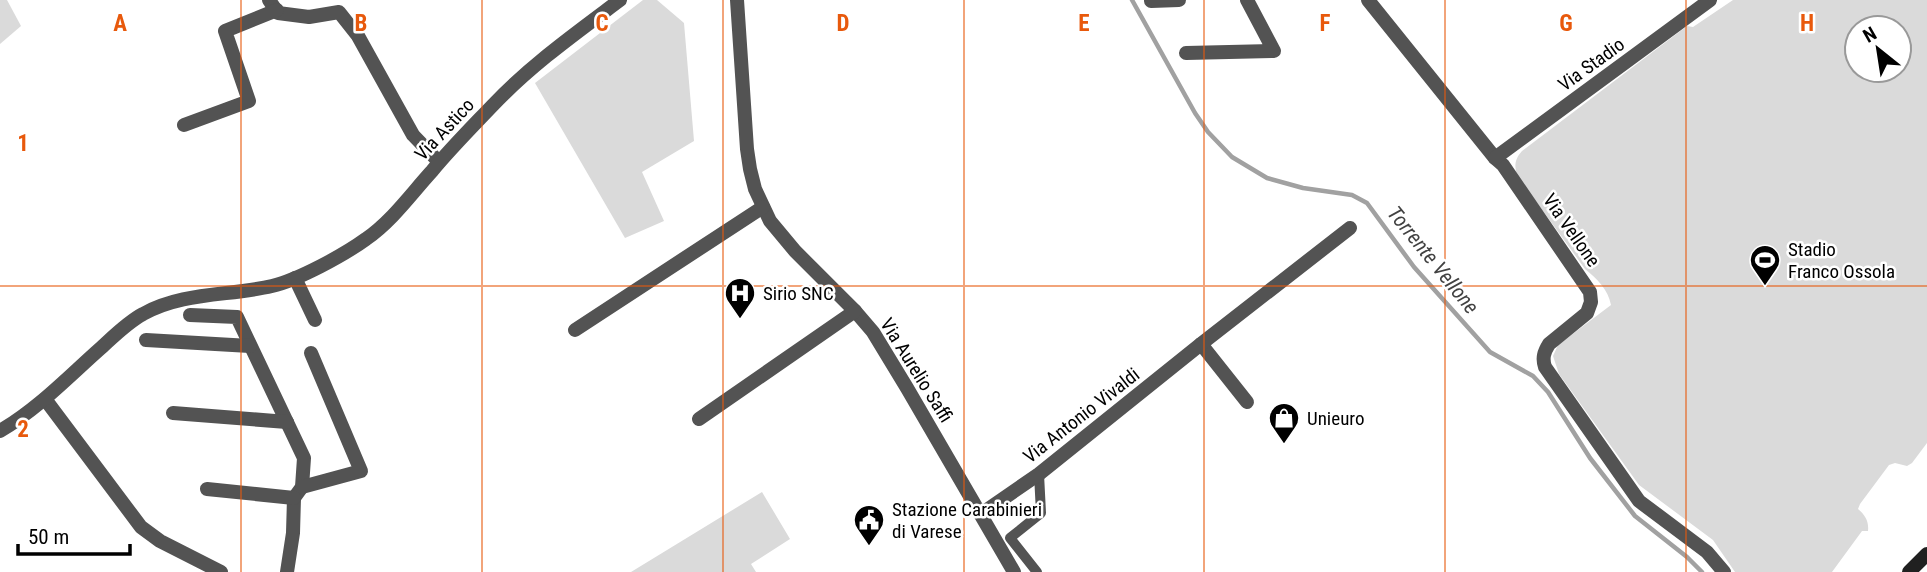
<svg xmlns="http://www.w3.org/2000/svg" width="1927" height="572" viewBox="0 0 1927 572" font-family="'Roboto Condensed',sans-serif">
<style>
.green{fill:#dadada;fill-rule:evenodd}
.lines{fill:none;stroke-linecap:round;stroke-linejoin:round}
.stream{stroke:#a1a1a1;stroke-width:4.5}
.pedestrian{stroke:#535353;stroke-width:10}
.minor{stroke:#535353;stroke-width:14}
.secondary{stroke:#202020;stroke-width:14}
.grid{fill:none;stroke:#e8590c;stroke-width:2;stroke-opacity:0.55}
.labels{text-anchor:middle;stroke-width:5;stroke-linejoin:round;paint-order:stroke}
.street-label{font-size:19px;fill:#000;stroke:#fff}
.poi-label{font-size:19px;fill:#000;stroke:#fff;text-anchor:start}
.water-label{font-size:21px;font-style:italic;fill:#424242;stroke:#fff}
.grid-label{font-size:23px;text-anchor:middle;font-weight:bold;fill:#e8590c;stroke:#fff;stroke-width:5;stroke-linejoin:round;paint-order:stroke}
</style>
<rect width="100%" height="100%" fill="#fff"/>
<g class="green">
<path d="M 0,0 L 7,0 L 21,26 L 0,44 Z"/>
<path d="M 643,0 L 657,0 L 684,23 L 694,141 L 642,172 L 664,221 L 625,238 L 535,83 Z"/>
<path d="M 1733,0 L 1927,0 L 1927,443 L 1912,463 L 1907,466 L 1895,463 L 1889,465 L 1860,504 L 1858,509 C 1865,515 1869,521 1868,531 L 1862,531 L 1832,572 L 1735,572 L 1713,540 L 1639,485 L 1559,374 L 1553,356 L 1558,345 L 1611,305 C 1608,289 1597,279 1585,269 L 1517,175 C 1514,165 1515,159 1522,151 L 1687,26 L 1693,27 ZM 1857,28 L 1899,28 L 1899,70 L 1857,70 Z"/>
<path d="M 762,492 L 790,539 L 751,564 L 756,572 L 631,572 Z"/>
</g>
<g class="lines">
<path class="stream" d="M 1132,0 L 1195,113 L 1208,132 L 1232,157 L 1267,178 L 1303,188 L 1352,195 L 1367,203 L 1414,267 L 1490,352 L 1533,376 L 1548,392 L 1590,458 L 1635,516 L 1687,557 L 1702,572"/>
<path class="pedestrian" d="M 1037,572 L 1010,538 L 1041,513 L 1039,474"/>
<g class="minor">
<path d="M 269,0 L 278,13 L 309,17 L 339,12 L 358,36 L 413,135 L 439,162"/>
<path d="M 737,0 L 747,149 L 750,169 L 755,189 L 770,221 L 795,251 L 855,311 L 873,332 L 907,388 L 1014,572"/>
<path d="M 1368,0 L 1495,158 L 1503,165 L 1590,292 L 1591,302 L 1587,313 L 1549,344 C 1544,352 1542,358 1545,367 L 1639,501 L 1707,552 L 1724,572"/>
<path d="M 1151,1 L 1179,0"/>
<path d="M 1186,53 L 1274,51 L 1247,0"/>
<path d="M 184,125 L 249,101 L 225,31 L 277,10"/>
<path d="M 1495,158 L 1710,0"/>
<path d="M 295,278 L 315,320"/>
<path d="M 190,315 L 237,317 L 304,458 L 302,487 L 294,498 L 293,533 L 287,572"/>
<path d="M 575,330 L 763,207"/>
<path d="M 146,340 L 250,346"/>
<path d="M 1201,344 L 1247,402"/>
<path d="M 45,399 L 141,527 L 160,541 L 221,572"/>
<path d="M 173,413 L 287,422"/>
<path d="M 699,419 L 855,311"/>
<path d="M 0,431 C 38,409 69,376 102,347 C 115,335 128,322 143,314 C 182,292 229,296 272,286 C 298,280 344,255 366,239 C 392,221 411,194 432,171 C 451,148 473,126 493,105 C 531,65 576,33 620,0"/>
<path d="M 302,487 L 361,471 L 311,353"/>
<path d="M 207,489 L 294,498"/>
<path d="M 981,514 L 1039,474 L 1201,344 L 1350,228"/>
</g>
<path class="secondary" d="M 1909,572 L 1927,554"/>
</g>
<path class="grid" d="M 241,0 L 241,572M 482,0 L 482,572M 723,0 L 723,572M 964,0 L 964,572M 1204,0 L 1204,572M 1445,0 L 1445,572M 1686,0 L 1686,572M 0,286 L 1927,286"/>
<defs>
<g id="stadium-pin" transform="scale(1.575)"><path d="M0 17L-7.5 6A9.5 9.5 0 1 1 7.5 6Z" fill="#000" stroke="#fff"/><path d="M0-5a6.5 5 0 1 0 0 10a6.5 5 0 1 0 0-10ZM-3.5-1.8h7v3.6h-7Z" fill="#fff"/></g>
<g id="hospital-pin" transform="scale(1.575)"><path d="M0 17L-7.5 6A9.5 9.5 0 1 1 7.5 6Z" fill="#000" stroke="#fff"/><path d="M-5-5h3v3.5h4V-5h3V5h-3V1.5h-4V5h-3Z" fill="#fff"/></g>
<g id="shop-pin" transform="scale(1.575)"><path d="M0 17L-7.5 6A9.5 9.5 0 1 1 7.5 6Z" fill="#000" stroke="#fff"/><path d="M-5-2.5h2.3a2.7 3.5 0 0 1 5.4 0H5L5.5 6h-11ZM-1.5-2.5h3a1.5 2.3 0 0 0-3 0Z" fill="#fff"/></g>
<g id="civic-pin" transform="scale(1.575)"><path d="M0 17L-7.5 6A9.5 9.5 0 1 1 7.5 6Z" fill="#000" stroke="#fff"/><path d="M-.6-6.5H3V-4.5H.6V-3L4-1V1h2V6H-6V1h2V-1L-.6-3ZM-1.2 2.5V6h2.4V2.5Z" fill="#fff"/></g>
</defs>
<g fill-rule="evenodd">
<use href="#stadium-pin" x="1765" y="260"/>
<use href="#hospital-pin" x="740" y="293"/>
<use href="#shop-pin" x="1284" y="418"/>
<use href="#civic-pin" x="869" y="520"/>
</g>
<g class="labels">
<g class="street-label">
<text transform="translate(1591 64) rotate(-36)" y="7">Via Stadio</text>
<text transform="translate(444 129) rotate(-47)" y="7">Via Astico</text>
<text transform="translate(1572 230) rotate(55)" y="7">Via Vellone</text>
<text transform="translate(917 370) rotate(58)" y="7">Via Aurelio Saffi</text>
<text transform="translate(1081 415) rotate(-38)" y="7">Via Antonio Vivaldi</text>
</g>
<g class="poi-label">
<text x="1788" y="256">Stadio<tspan x="1788" dy="22">Franco Ossola</tspan></text>
<text x="763" y="300">Sirio SNC</text>
<text x="1307" y="425">Unieuro</text>
<text x="892" y="516">Stazione Carabinieri<tspan x="892" dy="22">di Varese</tspan></text>
</g>
<g class="water-label">
<text transform="translate(1433 260) rotate(51)" y="7">Torrente Vellone</text>
</g>
</g>
<g class="grid-label">
<text x="120" y="31">A</text>
<text x="361" y="31">B</text>
<text x="602" y="31">C</text>
<text x="843" y="31">D</text>
<text x="1084" y="31">E</text>
<text x="1325" y="31">F</text>
<text x="1566" y="31">G</text>
<text x="1807" y="31">H</text>
<text x="23" y="151">1</text>
<text x="23" y="437">2</text>
</g>
<g transform="translate(1878 49) rotate(330)"><circle r="33" fill="#ffffff" stroke="#999999" stroke-width="2"/>
<path d="M0-5L12 26L0 18L-12 26Z" fill="#000000"/>
<text y="-10" font-size="19" font-weight="bold" text-anchor="middle" fill="#000000">N</text>
</g>
<path d="M18 544v10h112v-10" fill="none" stroke="#000000" stroke-width="3.5"/>
<text x="28" y="544" font-size="21" fill="#000000" stroke="#ffffff" stroke-width="5" paint-order="stroke">50 m</text>
</svg>
